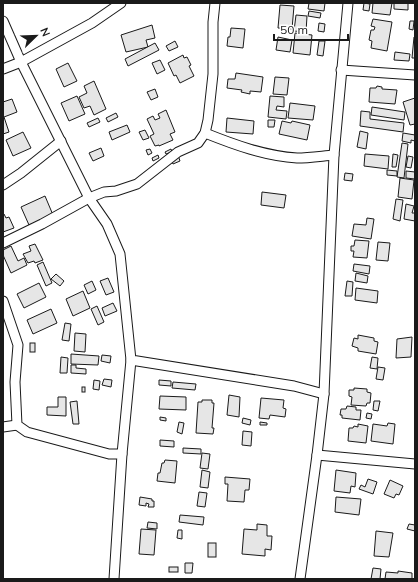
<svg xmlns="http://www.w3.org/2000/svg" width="418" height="582" viewBox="0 0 418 582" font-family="Mulish,sans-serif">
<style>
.building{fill:#e6e6e6;stroke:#1a1a1a}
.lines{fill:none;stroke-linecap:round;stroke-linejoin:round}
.street-casing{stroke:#1a1a1a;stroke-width:11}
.street{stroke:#fff;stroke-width:9}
</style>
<rect width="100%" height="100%" fill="#fff"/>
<g class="building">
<path d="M 309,3 L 325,3 L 324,11 L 308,9 Z"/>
<path d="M 364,3 L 370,4 L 369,11 L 363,10 Z"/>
<path d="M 373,3 L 392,3 L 390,15 L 372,13 Z"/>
<path d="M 394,3 L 408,3 L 408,10 L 394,9 Z"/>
<path d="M 280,5 L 294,6 L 292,29 L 278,28 Z"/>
<path d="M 309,11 L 321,13 L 320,18 L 308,16 Z"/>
<path d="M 296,15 L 307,16 L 306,32 L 294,31 Z"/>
<path d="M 373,19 L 392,22 L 387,51 L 371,48 L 372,41 L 369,40 L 371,30 L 374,30 L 375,27 L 371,26 Z"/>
<path d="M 410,21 L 414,21 L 413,30 L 409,29 Z"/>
<path d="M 319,23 L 325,24 L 324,32 L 318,31 Z"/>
<path d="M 152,25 L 155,38 L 146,40 L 148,47 L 126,52 L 121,35 Z"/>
<path d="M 231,28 L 245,29 L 243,48 L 227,46 L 228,37 L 230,37 Z"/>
<path d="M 295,33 L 312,35 L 310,55 L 293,53 Z"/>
<path d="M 278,37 L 292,40 L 290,52 L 276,50 Z"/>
<path d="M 414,37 L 415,37 L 415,58 L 412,58 Z"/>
<path d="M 175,41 L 178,47 L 169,51 L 166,46 Z"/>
<path d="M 319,41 L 325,41 L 323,56 L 317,55 Z"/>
<path d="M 155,43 L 159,50 L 128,66 L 125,59 Z"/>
<path d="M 395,52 L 410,54 L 409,61 L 394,60 Z"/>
<path d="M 183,55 L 184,58 L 187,57 L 191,65 L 189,66 L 194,76 L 180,83 L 176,75 L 174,76 L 168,63 Z"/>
<path d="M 160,60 L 165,70 L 157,74 L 152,63 Z"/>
<path d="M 68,63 L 77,81 L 64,87 L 56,69 Z"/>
<path d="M 236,73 L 263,77 L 261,92 L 250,91 L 250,94 L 241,92 L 242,90 L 227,88 L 228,79 L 235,79 Z"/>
<path d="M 275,77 L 289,78 L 287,95 L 273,94 Z"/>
<path d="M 94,81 L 106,109 L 94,115 L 90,106 L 84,108 L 79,97 L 87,93 L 84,86 Z"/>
<path d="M 377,86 L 382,87 L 382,89 L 397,90 L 395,104 L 369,102 L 370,88 L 376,88 Z"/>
<path d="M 155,89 L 158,97 L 151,100 L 147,92 Z"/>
<path d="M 77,96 L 85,114 L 69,121 L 61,103 Z"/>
<path d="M 270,96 L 284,97 L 284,107 L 277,106 L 276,110 L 287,111 L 286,119 L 268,117 Z"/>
<path d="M 415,98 L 415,124 L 410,125 L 403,102 Z"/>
<path d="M 12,99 L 17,112 L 4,117 L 9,132 L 3,134 L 3,102 Z"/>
<path d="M 290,103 L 315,106 L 313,120 L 288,118 Z"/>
<path d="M 372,107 L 405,112 L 404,120 L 371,115 Z"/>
<path d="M 166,110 L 175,132 L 170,134 L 173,140 L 159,146 L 159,145 L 155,146 L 150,136 L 154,134 L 147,119 L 153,116 L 155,120 L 160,118 L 158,114 Z"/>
<path d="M 361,111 L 370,112 L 370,119 L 404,123 L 403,132 L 360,126 Z"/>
<path d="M 116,113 L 118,117 L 108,122 L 106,118 Z"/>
<path d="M 98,118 L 100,122 L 89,127 L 87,123 Z"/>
<path d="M 227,118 L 254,121 L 253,134 L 226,132 Z"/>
<path d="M 268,120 L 275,120 L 274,127 L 268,127 Z"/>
<path d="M 282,121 L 291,123 L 292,121 L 310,125 L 307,140 L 279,134 Z"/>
<path d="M 127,125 L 130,132 L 112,140 L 109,132 Z"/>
<path d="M 145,130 L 149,138 L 143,140 L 139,132 Z"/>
<path d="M 360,131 L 368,133 L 366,149 L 357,147 Z"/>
<path d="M 23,132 L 31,148 L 13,156 L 6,140 Z"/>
<path d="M 403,133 L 415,135 L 415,141 L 411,140 L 411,143 L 402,141 Z"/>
<path d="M 402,143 L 408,144 L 404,178 L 397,177 Z"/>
<path d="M 101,148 L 104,156 L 93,161 L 89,153 Z"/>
<path d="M 150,149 L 152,153 L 148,155 L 146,150 Z"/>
<path d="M 171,149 L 172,152 L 166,154 L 165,152 Z"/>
<path d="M 365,154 L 389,156 L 388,169 L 364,166 Z"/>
<path d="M 393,154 L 398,155 L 396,167 L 392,167 Z"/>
<path d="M 158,155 L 159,158 L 153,161 L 152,158 Z"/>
<path d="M 178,155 L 180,161 L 173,164 L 170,158 Z"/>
<path d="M 408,156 L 413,157 L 411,168 L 406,167 Z"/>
<path d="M 387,170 L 397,171 L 397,176 L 387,175 Z"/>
<path d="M 406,171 L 415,172 L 415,179 L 406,178 Z"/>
<path d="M 345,173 L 353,174 L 352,181 L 344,180 Z"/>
<path d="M 400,178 L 414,180 L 412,199 L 398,197 Z"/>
<path d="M 262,192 L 286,195 L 284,208 L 261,205 Z"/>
<path d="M 45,196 L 53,215 L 29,225 L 21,207 Z"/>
<path d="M 396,199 L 403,200 L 400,221 L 393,219 Z"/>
<path d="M 406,204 L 414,206 L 412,213 L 415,213 L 415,221 L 404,219 Z"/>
<path d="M 4,214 L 6,218 L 9,217 L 14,228 L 3,232 L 3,215 Z"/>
<path d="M 367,218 L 374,219 L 371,239 L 352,236 L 354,224 L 366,225 Z"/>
<path d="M 355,240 L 369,241 L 367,258 L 353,257 L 354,251 L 351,251 L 351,246 L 354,246 Z"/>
<path d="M 378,242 L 390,243 L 388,261 L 376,260 Z"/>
<path d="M 35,244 L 43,260 L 35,263 L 34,261 L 28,263 L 23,254 L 31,251 L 29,246 Z"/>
<path d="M 11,246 L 18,261 L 24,258 L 27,265 L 11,273 L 3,255 L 3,250 Z"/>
<path d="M 43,262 L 52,283 L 46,286 L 37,265 Z"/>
<path d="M 354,264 L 370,266 L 369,274 L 353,271 Z"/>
<path d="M 356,273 L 368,276 L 367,283 L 355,281 Z"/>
<path d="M 56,274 L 64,281 L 60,286 L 51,279 Z"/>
<path d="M 108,278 L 114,292 L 106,295 L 100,281 Z"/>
<path d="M 92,281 L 96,290 L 88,294 L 84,285 Z"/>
<path d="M 347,281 L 353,282 L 352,296 L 345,296 Z"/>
<path d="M 39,283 L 46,297 L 24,308 L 17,294 Z"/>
<path d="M 356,288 L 378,291 L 377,303 L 355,300 Z"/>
<path d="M 83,291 L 90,308 L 73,316 L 66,299 Z"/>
<path d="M 113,303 L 117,311 L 105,316 L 102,308 Z"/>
<path d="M 97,306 L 104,322 L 98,325 L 91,309 Z"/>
<path d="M 51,309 L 57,323 L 33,334 L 27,320 Z"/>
<path d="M 65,323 L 71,324 L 69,341 L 62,340 Z"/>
<path d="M 75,333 L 86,334 L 85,352 L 74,351 Z"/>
<path d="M 358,335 L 374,338 L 374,341 L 378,342 L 376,354 L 358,351 L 358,348 L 352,346 L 354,338 L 358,339 Z"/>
<path d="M 412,337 L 411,357 L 396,358 L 397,339 Z"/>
<rect x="30" y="343" width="5" height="9"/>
<path d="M 71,354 L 99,356 L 98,365 L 71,364 Z"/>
<path d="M 102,355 L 111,356 L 110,363 L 101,361 Z"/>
<path d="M 61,357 L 68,358 L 67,373 L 60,373 Z"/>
<path d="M 372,357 L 378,358 L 377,369 L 370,368 Z"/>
<path d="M 71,365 L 76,365 L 76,368 L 86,369 L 86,374 L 71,373 Z"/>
<path d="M 378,367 L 385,368 L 383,380 L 376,379 Z"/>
<path d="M 104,379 L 112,380 L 111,387 L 102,385 Z"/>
<path d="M 94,380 L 100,381 L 99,390 L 93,389 Z"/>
<path d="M 159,380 L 171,381 L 171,386 L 159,385 Z"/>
<path d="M 173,382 L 196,384 L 195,390 L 172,388 Z"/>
<rect x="82" y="387" width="3" height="5"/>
<path d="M 354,388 L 367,389 L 367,392 L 371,393 L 370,403 L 367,403 L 366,406 L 351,405 L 352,397 L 349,396 L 349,390 L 354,390 Z"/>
<path d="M 229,395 L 240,397 L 239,417 L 227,415 Z"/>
<path d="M 160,396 L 186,397 L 186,410 L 159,409 Z"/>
<path d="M 58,397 L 66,397 L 66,416 L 47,415 L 47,407 L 58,407 Z"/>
<path d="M 261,398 L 284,400 L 283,408 L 286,409 L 285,417 L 270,415 L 269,419 L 259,418 Z"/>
<path d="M 202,400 L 212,400 L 212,403 L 214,403 L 212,428 L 214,428 L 213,434 L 196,433 L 198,402 L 202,402 Z"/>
<path d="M 77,401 L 79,424 L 73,424 L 70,402 Z"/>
<path d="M 374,401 L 380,401 L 378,411 L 373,410 Z"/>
<path d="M 347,406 L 356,407 L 356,410 L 361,410 L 360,420 L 342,418 L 342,415 L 340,415 L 341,409 L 346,409 Z"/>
<path d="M 367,413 L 372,414 L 371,419 L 366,418 Z"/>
<path d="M 160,417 L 166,418 L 166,421 L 160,420 Z"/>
<path d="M 243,418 L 251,420 L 250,425 L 242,423 Z"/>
<path d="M 179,422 L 184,423 L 182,434 L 177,432 Z"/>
<path d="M 260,422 L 267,423 L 267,425 L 260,425 Z"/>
<path d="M 388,423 L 395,424 L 393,444 L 371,441 L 373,424 L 387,426 Z"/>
<path d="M 358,424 L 368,426 L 366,443 L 348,441 L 349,428 L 353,428 L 354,426 L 358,427 Z"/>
<path d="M 243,431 L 252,432 L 251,446 L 242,445 Z"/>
<path d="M 160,440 L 174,441 L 174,447 L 160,446 Z"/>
<path d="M 183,448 L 201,449 L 201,454 L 183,453 Z"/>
<path d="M 202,453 L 210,454 L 208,469 L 200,468 Z"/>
<path d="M 165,460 L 177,461 L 175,483 L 157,481 L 158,473 L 160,473 L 162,463 L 164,463 Z"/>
<path d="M 202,470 L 210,472 L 208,488 L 200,487 Z"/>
<path d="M 336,470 L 356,473 L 355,487 L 351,486 L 350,493 L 334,491 Z"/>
<path d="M 225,477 L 250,479 L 249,490 L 245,490 L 244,502 L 227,501 L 228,484 L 225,484 Z"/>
<path d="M 368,479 L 377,482 L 373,494 L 359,489 L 361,485 L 365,487 Z"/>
<path d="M 390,480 L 403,486 L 399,495 L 396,494 L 394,498 L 384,494 Z"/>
<path d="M 199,492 L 207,493 L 205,507 L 197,506 Z"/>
<path d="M 140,497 L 152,499 L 152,501 L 154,501 L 154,507 L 148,507 L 149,504 L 146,503 L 146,506 L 139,505 Z"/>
<path d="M 336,497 L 361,499 L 359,515 L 335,512 Z"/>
<path d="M 180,515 L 204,517 L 203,525 L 179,522 Z"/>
<path d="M 148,522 L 157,523 L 157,529 L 147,528 Z"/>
<path d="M 257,524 L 267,525 L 267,536 L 272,536 L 271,550 L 265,549 L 265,556 L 242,554 L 244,529 L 257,530 Z"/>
<path d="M 409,524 L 415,525 L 415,531 L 407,529 Z"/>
<path d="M 141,529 L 156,530 L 154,555 L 139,554 Z"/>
<path d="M 178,530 L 182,530 L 182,539 L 177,538 Z"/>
<path d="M 376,531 L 393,533 L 389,557 L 374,556 Z"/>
<rect x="208" y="543" width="8" height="14"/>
<path d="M 185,563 L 193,563 L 192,573 L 185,573 Z"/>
<rect x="169" y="567" width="9" height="5"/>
<path d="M 373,568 L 381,569 L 380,579 L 371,579 Z"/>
<path d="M 398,571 L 412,573 L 412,579 L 385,579 L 386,572 L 398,573 Z"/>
</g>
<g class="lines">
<g class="street-casing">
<g id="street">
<path d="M 3,21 L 21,62 L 92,23 L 121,3"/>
<path d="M 3,69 L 21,62 L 89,198 L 107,224 L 120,254 L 131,360 L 294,386 L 324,394"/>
<path d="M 341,70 L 415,75"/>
<path d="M 205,133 C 235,145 265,156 297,158 C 309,158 322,156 334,155"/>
<path d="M 3,185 L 21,173 L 61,141"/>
<path d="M 3,243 L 42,224 L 89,198 L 104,192 L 116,191 L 137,184 L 178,152 L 198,143 L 205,133 L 208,120 L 213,74 L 213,22 L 215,3"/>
<path d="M 3,301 L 18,345 L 15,382 L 17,425 L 27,432 L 109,454 L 122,454"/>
<path d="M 3,427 L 17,425"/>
<path d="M 317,455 L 415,464"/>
<path d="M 114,579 L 122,454 L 131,360"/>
<path d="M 300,579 L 317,455 L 324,394 L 334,155 L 348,3"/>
</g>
</g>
<use href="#street" class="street"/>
</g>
<rect width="418" height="582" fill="none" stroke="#1a1a1a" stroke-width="8"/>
<g transform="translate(36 36) rotate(67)" stroke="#ffffff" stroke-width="3" paint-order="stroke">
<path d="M0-3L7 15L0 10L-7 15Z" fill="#1a1a1a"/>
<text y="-6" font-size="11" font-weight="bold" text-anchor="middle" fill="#1a1a1a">N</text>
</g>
<path d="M274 34v6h74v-6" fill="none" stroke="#1a1a1a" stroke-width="2"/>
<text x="280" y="34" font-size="12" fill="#1a1a1a" stroke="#ffffff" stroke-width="3" paint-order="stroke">50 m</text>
</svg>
